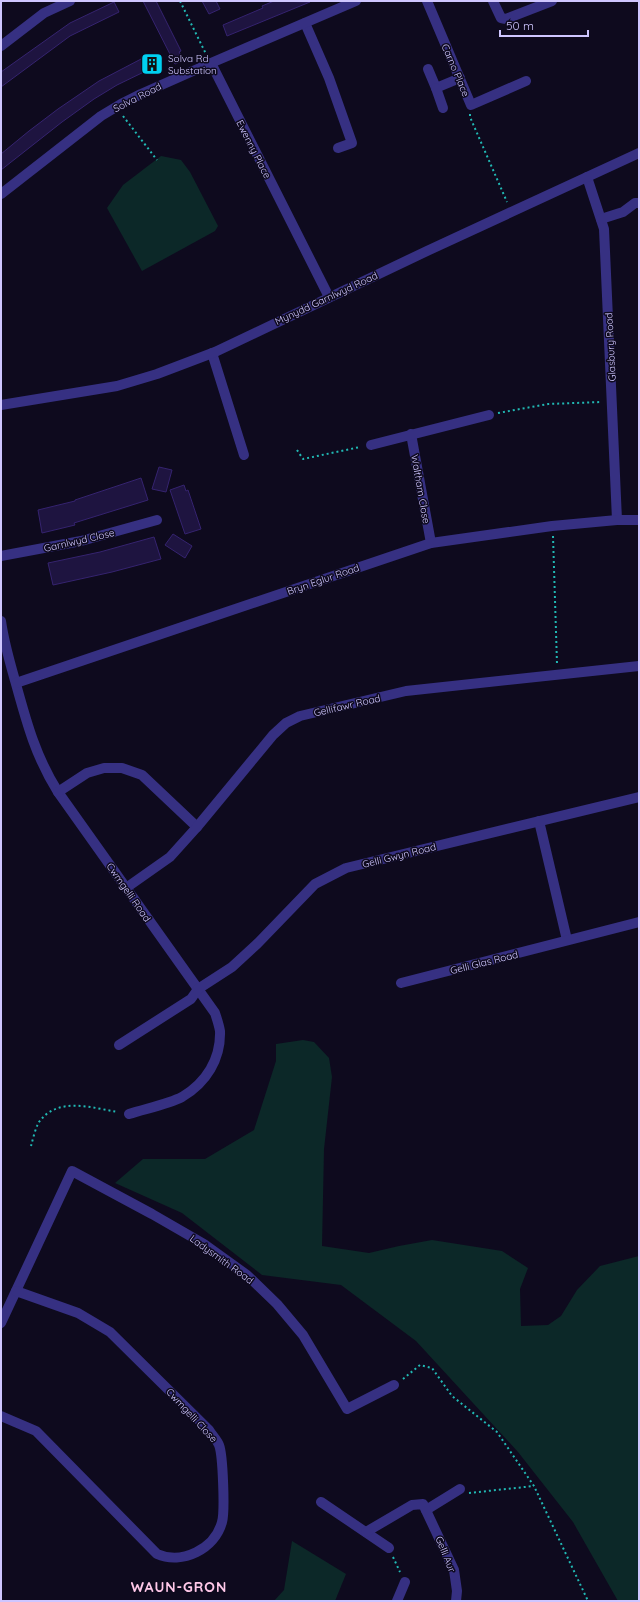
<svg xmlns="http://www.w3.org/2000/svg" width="640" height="1602" viewBox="0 0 640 1602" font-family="Quicksand,sans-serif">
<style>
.green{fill:#0c2828}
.building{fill:#1e1440;stroke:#35236f}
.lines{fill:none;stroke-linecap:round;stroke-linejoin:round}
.path{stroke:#21b9b4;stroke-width:2;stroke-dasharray:2 3;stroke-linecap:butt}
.minor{stroke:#363082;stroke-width:10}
.labels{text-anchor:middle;stroke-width:3;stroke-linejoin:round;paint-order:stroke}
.poi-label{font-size:10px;fill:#cfc6ff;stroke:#0e0a1e;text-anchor:start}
.street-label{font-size:10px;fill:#cfc6ff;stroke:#0e0a1e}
.district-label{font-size:14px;font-weight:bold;letter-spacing:1px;fill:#ffc8e9;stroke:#0e0a1e}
</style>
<rect width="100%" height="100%" fill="#0e0a1e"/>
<g class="green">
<path d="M 161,156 L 181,160 L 190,172 L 218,226 L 215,231 L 142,271 L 107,208 L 123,185 Z"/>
<path d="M 303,1040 L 314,1042 L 329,1058 L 332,1077 L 324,1149 L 322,1246 L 369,1253 L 399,1246 L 432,1240 L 502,1251 L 528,1268 L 520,1289 L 521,1326 L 548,1325 L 561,1316 L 577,1290 L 600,1266 L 639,1256 L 639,1601 L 618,1601 L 573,1522 L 518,1452 L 416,1341 L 341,1285 L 262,1275 L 182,1213 L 115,1183 L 143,1159 L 205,1159 L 254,1130 L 276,1061 L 276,1044 Z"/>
<path d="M 292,1541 L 346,1574 L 335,1601 L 274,1601 L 284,1590 Z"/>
</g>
<g class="building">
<path d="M 143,1 L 156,1 L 181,51 L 179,52 L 184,60 L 175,64 Z"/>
<path d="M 202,1 L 216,1 L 220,9 L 209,14 Z"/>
<path d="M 274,1 L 310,2 L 227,36 L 223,25 L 263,8 L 262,6 Z"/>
<path d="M 114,2 L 119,12 L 70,36 L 1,87 L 1,72 L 70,23 Z"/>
<path d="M 143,58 L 148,70 L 117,85 L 94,99 L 62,122 L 1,170 L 1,154 L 29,131 L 58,109 L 99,81 Z"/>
<path d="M 159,467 L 172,470 L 166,492 L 152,489 Z"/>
<path d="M 141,478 L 148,500 L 74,523 L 75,525 L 42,533 L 38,510 L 75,501 L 75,500 Z"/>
<path d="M 184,485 L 186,491 L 188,490 L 201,529 L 185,534 L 170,490 Z"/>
<path d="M 173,534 L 192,546 L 185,558 L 165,545 Z"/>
<path d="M 154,537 L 161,559 L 112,572 L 53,585 L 48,563 L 100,552 Z"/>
</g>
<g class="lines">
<g class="path">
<path d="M 180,1 L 206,54"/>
<path d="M 470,114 L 470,117 L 507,202"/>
<path d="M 123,116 L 157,160"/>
<path d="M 498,413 L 548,404 L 601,402"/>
<path d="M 297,450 L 303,459 L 360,447"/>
<path d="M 553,536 L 557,664"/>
<path d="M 31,1146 C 33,1139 35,1129 39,1122 C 58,1096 92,1108 118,1112"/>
<path d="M 403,1379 L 420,1365 L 432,1368 L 452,1396 L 497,1432 L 534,1486 L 588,1601"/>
<path d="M 469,1493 L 534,1486"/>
<path d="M 393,1557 L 400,1572"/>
</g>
<g class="minor">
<path d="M 427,1 L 471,105 L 526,81"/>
<path d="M 493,1 L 501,18 L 506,19 L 552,1"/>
<path d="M 305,23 L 329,78 L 352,143 L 338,148"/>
<path d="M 1,46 L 44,13 L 70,1"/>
<path d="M 211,63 L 329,297"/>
<path d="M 428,69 L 436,88 L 460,78"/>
<path d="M 436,88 L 443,108"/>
<path d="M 587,177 L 604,229 L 617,520"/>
<path d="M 1,194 L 101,116 L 121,104 L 141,94 L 211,63 L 356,1"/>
<path d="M 601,219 L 623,212 L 635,203 L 639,203"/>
<path d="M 212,353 L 244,455"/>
<path d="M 1,405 L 117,386 L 157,374 L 215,352 L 427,251 L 639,153"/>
<path d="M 411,434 L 431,543"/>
<path d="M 371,445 L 489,415"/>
<path d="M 1,556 L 81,541 L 157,520"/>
<path d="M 1,621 C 4,643 10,663 16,684 C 27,724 36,757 58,792 L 215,1013 C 217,1019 219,1025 220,1031 C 221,1059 206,1083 182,1097 C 169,1104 144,1109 129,1114"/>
<path d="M 16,683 L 431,543 L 552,526 L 617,520 L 639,520"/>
<path d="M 58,792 L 87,773 L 104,768 L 122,768 L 142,775 L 197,827"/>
<path d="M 539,821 L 567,940"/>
<path d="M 126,888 L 170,857 L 197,827 L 273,735 L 286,723 L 300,716 L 406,691 L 639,666"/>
<path d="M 401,983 L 639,922"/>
<path d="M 119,1045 L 191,999 L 198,989 L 232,967 L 257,944 L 315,884 L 346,868 L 639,797"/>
<path d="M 1,1323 L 72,1171 L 152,1214 L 204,1244 L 247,1275 L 277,1304 L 303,1335 L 347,1409 L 394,1385"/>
<path d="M 1,1416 L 36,1431 L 157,1554 C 182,1565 215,1549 222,1522 C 225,1512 223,1455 219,1445 C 217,1440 212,1435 209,1430 L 110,1332 L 78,1313 L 16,1291"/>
<path d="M 321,1502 L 389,1548"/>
<path d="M 426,1510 L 460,1489"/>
<path d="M 366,1532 L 412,1505 L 423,1504 L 454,1570 L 457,1591 L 456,1601"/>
<path d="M 397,1601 L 405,1582"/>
</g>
</g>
<defs>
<g id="building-square" transform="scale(1.15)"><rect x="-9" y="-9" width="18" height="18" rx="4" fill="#00d1f1" stroke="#0e0a1e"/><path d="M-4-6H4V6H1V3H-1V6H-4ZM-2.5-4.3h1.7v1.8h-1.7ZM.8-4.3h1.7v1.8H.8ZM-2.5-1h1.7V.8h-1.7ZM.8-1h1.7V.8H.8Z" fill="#111"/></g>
</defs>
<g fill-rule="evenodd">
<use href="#building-square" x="152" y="64"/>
</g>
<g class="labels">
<g class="poi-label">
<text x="168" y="62">Solva Rd<tspan x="168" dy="12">Substation</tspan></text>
</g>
<g class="street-label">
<text transform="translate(456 70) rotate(67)" y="4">Carno Place</text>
<text transform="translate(137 97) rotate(-27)" y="4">Solva Road</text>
<text transform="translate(254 149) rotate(63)" y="4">Ewenny Place</text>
<text transform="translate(326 298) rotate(-25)" y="4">Mynydd Garnlwyd Road</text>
<text transform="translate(610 347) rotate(-93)" y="4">Glasbury Road</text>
<text transform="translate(421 489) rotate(80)" y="4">Waltham Close</text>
<text transform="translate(79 540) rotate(-13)" y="4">Garnlwyd Close</text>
<text transform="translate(323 579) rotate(-19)" y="4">Bryn Eglur Road</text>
<text transform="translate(347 705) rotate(-13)" y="4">Gellifawr Road</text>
<text transform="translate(399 855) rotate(-14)" y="4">Gelli Gwyn Road</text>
<text transform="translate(129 892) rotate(55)" y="4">Cwmgelli Road</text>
<text transform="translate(484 962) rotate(-14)" y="4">Gelli Glas Road</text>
<text transform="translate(222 1259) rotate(36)" y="4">Ladysmith Road</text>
<text transform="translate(192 1415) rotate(47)" y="4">Cwmgelli Close</text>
<text transform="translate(446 1554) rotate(68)" y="4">Gelli Aur</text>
</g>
<g class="district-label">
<text x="179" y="1592">WAUN-GRON</text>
</g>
</g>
<rect width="640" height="1602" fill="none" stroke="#cfc6ff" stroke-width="4"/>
<path d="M500 30v6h88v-6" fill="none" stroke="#cfc6ff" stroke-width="2"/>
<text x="506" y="30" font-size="12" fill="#cfc6ff" stroke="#0e0a1e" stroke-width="3" paint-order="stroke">50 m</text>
</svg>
